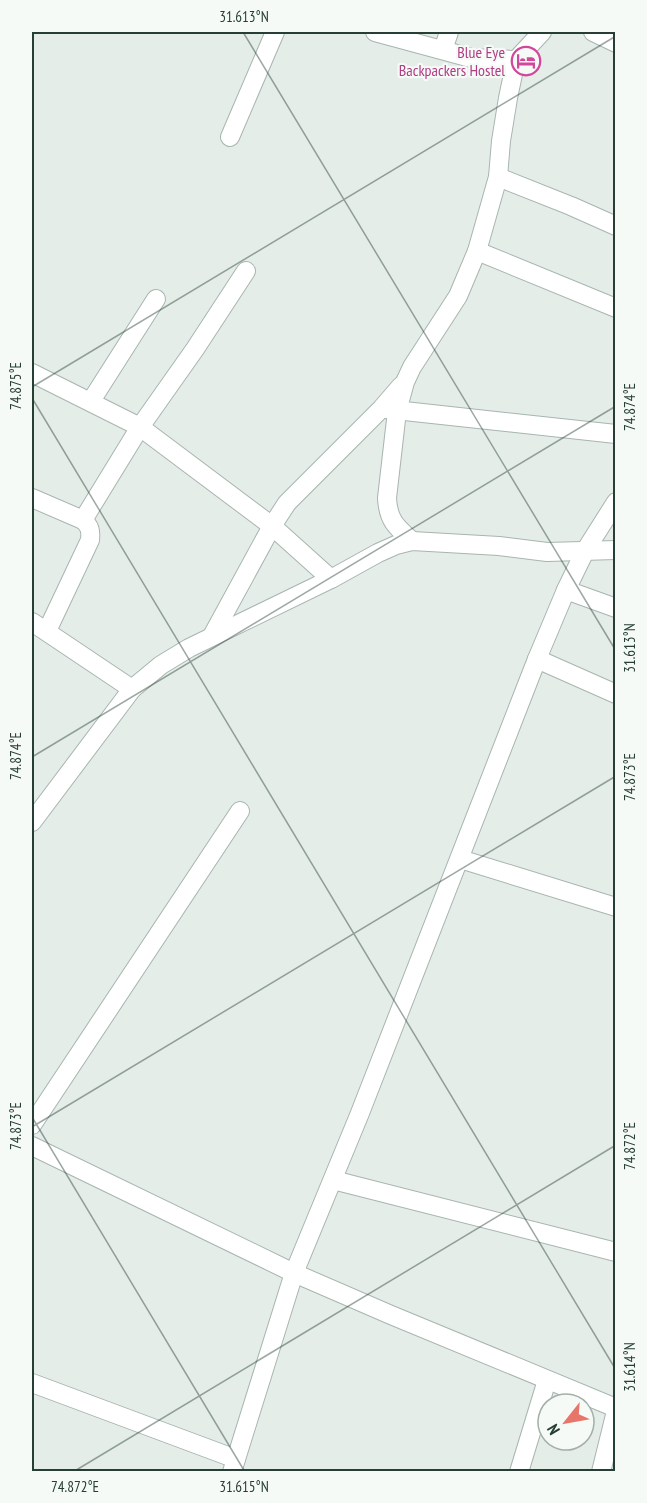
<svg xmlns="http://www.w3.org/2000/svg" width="647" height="1503" viewBox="0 0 647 1503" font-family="'PT Sans Narrow',sans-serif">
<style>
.building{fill:#bbc8c1;stroke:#b8c7bf;stroke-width:1.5}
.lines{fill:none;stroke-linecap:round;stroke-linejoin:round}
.street-casing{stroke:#a8b5af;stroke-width:20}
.street{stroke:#fff;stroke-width:18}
.ticks{fill:none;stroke:#263e34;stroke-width:1.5;stroke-opacity:0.45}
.labels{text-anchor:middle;stroke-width:4.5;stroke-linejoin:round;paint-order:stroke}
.hotel-label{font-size:16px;fill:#b23c85;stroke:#f6faf7;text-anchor:end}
.neatline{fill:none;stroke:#263e34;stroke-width:2}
.ticks-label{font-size:15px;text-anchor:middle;fill:#263e34}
</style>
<rect width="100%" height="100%" fill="#e5ede9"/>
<path class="building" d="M 525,52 L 535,61 L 529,69 L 519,60 Z"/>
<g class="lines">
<g class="street-casing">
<g id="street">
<path d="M 375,32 L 471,58 L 516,60"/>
<path d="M 593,32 L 616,43"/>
<path d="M 443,50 L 449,32"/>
<path d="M 230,137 L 275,32"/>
<path d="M 498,177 L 571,206 L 616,226"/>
<path d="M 477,251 L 616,308"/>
<path d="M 32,373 L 140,427 L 272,526 L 331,579"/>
<path d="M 91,401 L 156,299"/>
<path d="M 386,409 L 616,434"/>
<path d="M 32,498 L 83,520"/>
<path d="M 412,541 C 396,527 388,520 387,498 L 397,411 L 405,382 L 412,367 L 458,296 L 477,251 L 498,177 L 501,141 L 508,98 L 516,60 L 542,32"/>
<path d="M 566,590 L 616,608"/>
<path d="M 32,622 L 132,689 L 161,665 L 189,648 L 331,579 L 378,553 L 396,545 L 412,541 L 499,546 L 547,552 L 616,550"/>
<path d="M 47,631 L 90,540 C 91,531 90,526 83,520 L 140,427 L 195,349 L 246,271"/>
<path d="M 212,636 L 272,526 L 287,503 L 382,408 L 401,386"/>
<path d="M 537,659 L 616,694"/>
<path d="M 32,822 L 132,689"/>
<path d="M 460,859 L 616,907"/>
<path d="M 32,1125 L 240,811"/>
<path d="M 32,1146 L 294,1273 L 391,1315 L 616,1408"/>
<path d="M 333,1180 L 616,1252"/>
<path d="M 32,1383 L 236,1459"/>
<path d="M 232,1472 L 294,1273 L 360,1113 L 537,659 L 566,590 L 585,551 L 616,502"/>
<path d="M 519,1472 L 547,1380"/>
<path d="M 601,1472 L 616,1411"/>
</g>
</g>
<use href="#street" class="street"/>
</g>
<path class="ticks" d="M 243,32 L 616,651M 32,387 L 616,36M 32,398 L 616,1370M 32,757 L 616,406M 32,1117 L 245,1472M 32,1127 L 616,776M 73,1472 L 616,1145"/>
<defs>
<g id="hotel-ring" transform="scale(1.5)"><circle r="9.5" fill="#f6faf7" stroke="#d1479c" stroke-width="1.5"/><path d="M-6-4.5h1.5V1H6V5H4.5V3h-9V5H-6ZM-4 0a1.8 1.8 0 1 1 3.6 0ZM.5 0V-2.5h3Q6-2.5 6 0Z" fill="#d1479c"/></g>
</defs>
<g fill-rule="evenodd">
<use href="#hotel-ring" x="526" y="61"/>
</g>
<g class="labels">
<g class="hotel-label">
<text x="505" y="58">Blue Eye<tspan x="505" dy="18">Backpackers Hostel</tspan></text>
</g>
</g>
<rect width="647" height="1503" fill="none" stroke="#f6faf7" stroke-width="66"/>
<g transform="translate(566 1422) rotate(239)"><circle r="28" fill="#f6faf7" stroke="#a3afa9" stroke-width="1.5"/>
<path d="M0-4.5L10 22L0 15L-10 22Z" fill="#e77569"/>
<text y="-9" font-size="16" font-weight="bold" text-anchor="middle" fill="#263e34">N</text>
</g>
<rect x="33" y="33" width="581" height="1437" class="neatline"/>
<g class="ticks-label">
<text x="244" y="22">31.613°N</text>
<text transform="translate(16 386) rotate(-90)" y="5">74.875°E</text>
<text transform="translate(630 407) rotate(-90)" y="5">74.874°E</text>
<text transform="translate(630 648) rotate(-90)" y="5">31.613°N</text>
<text transform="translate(16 756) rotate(-90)" y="5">74.874°E</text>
<text transform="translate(630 777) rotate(-90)" y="5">74.873°E</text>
<text transform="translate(16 1126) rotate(-90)" y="5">74.873°E</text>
<text transform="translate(630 1146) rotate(-90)" y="5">74.872°E</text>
<text transform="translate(630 1367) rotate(-90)" y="5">31.614°N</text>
<text x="75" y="1492">74.872°E</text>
<text x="244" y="1492">31.615°N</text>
</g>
</svg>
